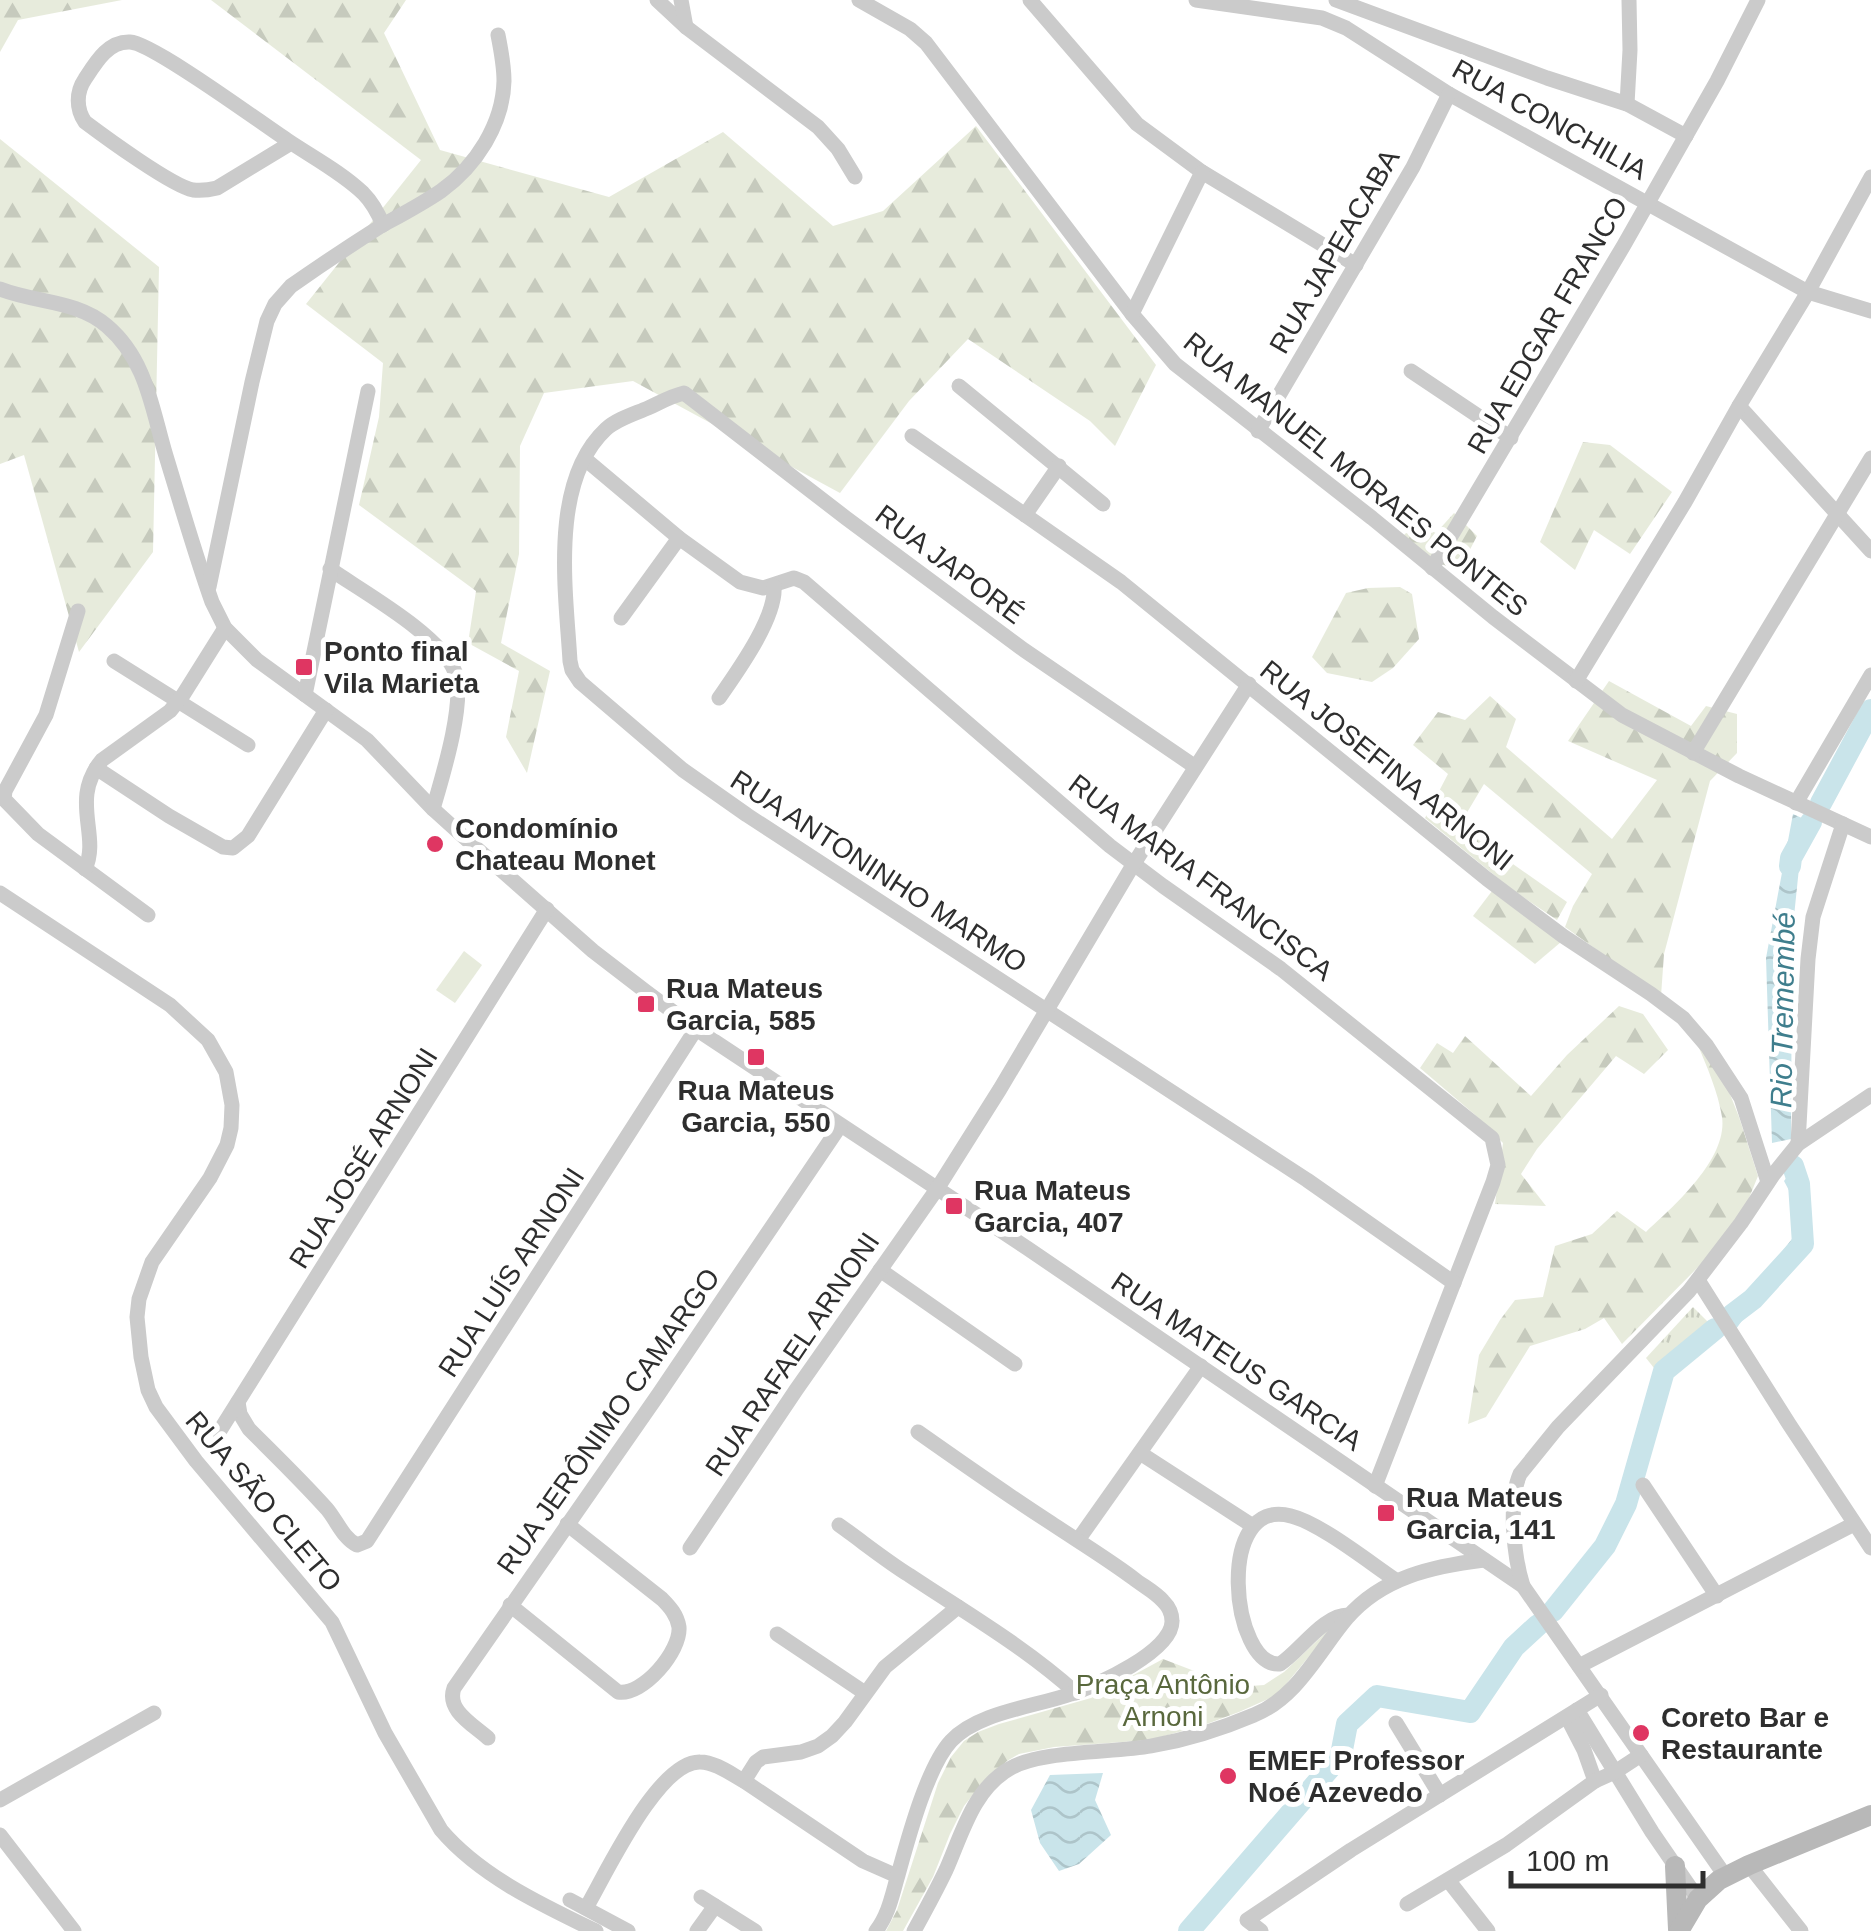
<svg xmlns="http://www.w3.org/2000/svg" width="1871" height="1931" viewBox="0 0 1871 1931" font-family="Helvetica,sans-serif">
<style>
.grass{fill:#e7ebdc}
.forest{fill:url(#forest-firs)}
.park{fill:url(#park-tufts)}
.water{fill:url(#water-waves)}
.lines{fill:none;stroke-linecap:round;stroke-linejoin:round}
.river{stroke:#c9e4ea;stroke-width:22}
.minor{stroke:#cbcbcb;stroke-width:15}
.secondary{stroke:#b8b8b8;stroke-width:20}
.poi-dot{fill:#df3662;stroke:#fff;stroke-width:4}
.labels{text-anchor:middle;stroke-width:10;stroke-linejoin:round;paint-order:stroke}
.street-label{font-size:28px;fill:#2e2e2e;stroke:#fff}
.poi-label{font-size:28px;font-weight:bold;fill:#2e2e2e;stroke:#fff;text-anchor:start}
.park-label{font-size:28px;fill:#59683d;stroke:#fff}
.water-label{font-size:30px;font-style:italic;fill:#3f7e8d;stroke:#fff}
</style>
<defs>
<pattern id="forest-firs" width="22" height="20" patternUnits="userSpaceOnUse" patternTransform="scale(2.5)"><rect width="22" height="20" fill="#e7ebdc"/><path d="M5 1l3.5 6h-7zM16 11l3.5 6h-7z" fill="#c6cabd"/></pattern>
<pattern id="park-tufts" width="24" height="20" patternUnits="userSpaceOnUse" patternTransform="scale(2.5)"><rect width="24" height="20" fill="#e7ebdc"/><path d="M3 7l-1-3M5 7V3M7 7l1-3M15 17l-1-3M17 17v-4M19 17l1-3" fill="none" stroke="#c6cabd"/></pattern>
<pattern id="water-waves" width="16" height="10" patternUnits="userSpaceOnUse" patternTransform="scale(2.5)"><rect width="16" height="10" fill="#c9e4ea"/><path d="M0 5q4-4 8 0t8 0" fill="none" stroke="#adc4c9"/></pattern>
</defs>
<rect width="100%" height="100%" fill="#fff"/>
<path class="grass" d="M 464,951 L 482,965 L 455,1003 L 436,990 Z"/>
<g class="forest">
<path d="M 0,0 L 122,0 L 18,20 L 0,52 Z"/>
<path d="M 211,0 L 406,0 L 384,33 L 440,150 L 609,197 L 723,132 L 833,226 L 883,211 L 976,126 L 1156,365 L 1115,446 L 1090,421 L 968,339 L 909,401 L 840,493 L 633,381 L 544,393 L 520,446 L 519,554 L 501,643 L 550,671 L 527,773 L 506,737 L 519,671 L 468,643 L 476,591 L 359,505 L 379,417 L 383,363 L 306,304 L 421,160 Z"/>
<path d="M 0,139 L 159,267 L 153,552 L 79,652 L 24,455 L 0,464 Z"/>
<path d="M 1583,442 L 1610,445 L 1672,492 L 1630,554 L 1594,530 L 1575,570 L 1540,542 Z"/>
<path d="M 1454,513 L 1477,536 L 1459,571 L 1429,559 L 1402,537 L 1415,524 L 1436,533 Z"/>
<path d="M 1400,587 L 1412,594 L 1419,639 L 1393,668 L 1372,682 L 1327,673 L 1312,657 L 1346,593 L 1368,588 Z"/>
<path d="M 1609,681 L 1691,726 L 1706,706 L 1737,714 L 1737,753 L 1710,781 L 1664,954 L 1661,996 L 1565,927 L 1573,906 L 1592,874 L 1484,784 L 1459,826 L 1567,902 L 1557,920 L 1511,889 L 1425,818 L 1448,774 L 1413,745 L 1438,712 L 1465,720 L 1490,696 L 1516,719 L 1506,747 L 1612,839 L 1657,780 L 1568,741 Z"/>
<path d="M 1492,891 L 1561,942 L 1535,964 L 1473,916 Z"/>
<path d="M 1619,1006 L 1643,1014 L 1668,1050 L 1644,1074 L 1616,1056 L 1537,1149 L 1521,1174 L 1546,1206 L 1495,1204 L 1503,1143 L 1474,1114 L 1420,1068 L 1437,1043 L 1453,1053 L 1465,1036 L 1531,1096 L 1567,1055 Z"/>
<path d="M 1697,1043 L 1724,1079 L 1739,1117 L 1758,1176 L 1747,1203 L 1710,1255 L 1622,1344 L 1604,1318 L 1585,1329 L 1530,1346 L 1486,1417 L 1468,1424 L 1479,1355 L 1500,1320 L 1515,1300 L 1543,1297 L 1555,1246 L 1592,1234 L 1617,1211 L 1646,1232 C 1674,1206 1728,1159 1722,1117 C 1718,1092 1707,1067 1697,1043 Z"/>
<path d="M 1341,1618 L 1277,1695 L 1239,1712 L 1204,1725 L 1150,1740 L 1054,1747 L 1019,1754 L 1007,1761 L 979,1787 L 964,1806 L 950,1834 L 933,1877 L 903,1931 L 886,1931 L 897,1910 L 938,1783 L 951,1757 L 964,1741 L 978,1732 L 999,1724 L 1091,1698 L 1163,1659 L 1236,1687 L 1264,1685 L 1284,1672 Z"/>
</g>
<path class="park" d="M 1693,1307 L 1710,1324 L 1658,1373 L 1646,1358 Z"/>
<g class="water">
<path d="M 1793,814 L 1804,819 L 1792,936 L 1791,1139 L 1772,1143 L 1766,958 Z"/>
<path d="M 1796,1165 L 1801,1181 L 1805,1234 L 1736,1329 L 1731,1318 L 1798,1231 L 1794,1200 L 1784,1181 Z"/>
<path d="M 1103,1773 L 1095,1800 L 1111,1835 L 1079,1864 L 1059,1871 L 1040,1843 L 1031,1810 L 1050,1775 Z"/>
</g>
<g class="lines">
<g class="river">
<path d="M 1821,803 L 1871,710"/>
<path d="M 1790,866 L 1791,858 L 1811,822"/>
<path d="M 1732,1315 L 1753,1299 L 1803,1244 L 1799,1184 L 1793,1166"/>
<path d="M 1553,1611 L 1605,1546 L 1626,1504 L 1664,1371 L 1715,1329"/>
<path d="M 1189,1931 L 1341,1755 L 1347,1724 L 1377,1696 L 1470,1712 L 1514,1647 L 1538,1625"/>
</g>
<g class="minor">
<path d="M 657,0 L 686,27 L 818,127 L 838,149 L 855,177"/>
<path d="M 681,0 L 686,27"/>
<path d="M 859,0 L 910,29 L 926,43 L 1132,314 L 1175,364 L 1372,518 L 1493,617 L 1622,715 L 1739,776 L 1871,837"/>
<path d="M 1030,0 L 1137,124 L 1202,172 L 1356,265"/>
<path d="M 1196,0 L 1322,18 L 1346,28 L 1449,94 L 1808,292 L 1871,311"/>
<path d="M 1336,0 L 1547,78 L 1627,104 L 1686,136"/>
<path d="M 1627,104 L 1630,50 L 1629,0"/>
<path d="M 291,143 L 217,188 C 209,190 202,191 193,190 C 172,186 105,137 85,122 C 76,109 76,92 85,79 C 96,62 108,41 130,42 C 153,43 261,123 287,140 C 312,157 341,172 363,193 C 372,202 378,213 383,225"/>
<path d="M 0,289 C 35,303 77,300 107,326 C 147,360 152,410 166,456 C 181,505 195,554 212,602 L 225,628 L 257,660 L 367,740 L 433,809 L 475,847 L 593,951 L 645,991 L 696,1029 L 1027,1248 L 1523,1586 L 1726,1877"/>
<path d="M 1132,314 L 1202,172"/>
<path d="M 1411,371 L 1511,438"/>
<path d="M 959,386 L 1103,504"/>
<path d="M 1739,406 L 1871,551"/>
<path d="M 1258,431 L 1413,167 L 1449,94"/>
<path d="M 912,436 L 1121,582 L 1487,879 L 1563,936 L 1651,994 L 1683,1018 L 1707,1046 L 1741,1098 L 1768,1182"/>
<path d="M 585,459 L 679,538 L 740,582 L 763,588 L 794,578 L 804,582 L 1110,846 L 1163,886 L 1281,969 L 1492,1138 L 1498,1165 L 1493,1182 L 1375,1486"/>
<path d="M 1025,515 L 1059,466"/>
<path d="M 1432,568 L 1624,245 L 1717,81 L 1758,0"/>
<path d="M 330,569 C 363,592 441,635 455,672 C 466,701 442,778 433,809"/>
<path d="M 209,587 L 252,382 L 267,321 L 275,304 L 291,286 C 321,265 351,245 381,226 C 401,215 422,204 441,191 C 476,166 503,124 504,81 C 504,65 501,50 498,35"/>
<path d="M 78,611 L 46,715 L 5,791 L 4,799 L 38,834 L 148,915"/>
<path d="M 621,618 L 679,538"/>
<path d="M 114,661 L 248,745"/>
<path d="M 1576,681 L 1685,502 L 1739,406 L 1808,292 L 1871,177"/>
<path d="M 305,695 L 368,391"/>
<path d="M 719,698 C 737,672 777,617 774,586"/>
<path d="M 1693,753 L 1871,458"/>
<path d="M 1194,766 L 1024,650 L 846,518 L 684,393 C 671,396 659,403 648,408 C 634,414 617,419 606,429 C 549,482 566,592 570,661 L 572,670 L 580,682 L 683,770 L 747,815 L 1307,1180 L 1454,1283"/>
<path d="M 96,768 L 169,816 L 223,847 L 233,848 L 248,836 L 326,710"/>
<path d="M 1796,803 L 1871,675"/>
<path d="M 85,869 C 101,835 69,800 102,760 L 170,711 L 183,695 L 225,628"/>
<path d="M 0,893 L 170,1005 L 208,1040 L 226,1072 L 232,1105 L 231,1128 L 227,1145 L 210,1178 L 152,1262 L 139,1299 L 137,1317 L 141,1357 L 148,1390 L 156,1407 L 196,1461 L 332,1622 L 385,1733 L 441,1830 C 480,1876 542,1905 596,1931"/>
<path d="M 1798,1144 L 1808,959 L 1813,917 L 1843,824"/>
<path d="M 880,1270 L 1015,1364"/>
<path d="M 1698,1280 L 1789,1424 L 1871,1548"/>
<path d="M 238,1402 L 240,1414 L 249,1429 C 275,1455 302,1481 327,1509 C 337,1521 343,1538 357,1545 L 367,1541 L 696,1029"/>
<path d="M 219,1432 L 547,909"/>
<path d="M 1140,1453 L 1253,1526"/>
<path d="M 1643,1485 L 1717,1596"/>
<path d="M 839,1525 C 863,1542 885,1560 909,1575 C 966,1613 1025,1647 1076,1693"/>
<path d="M 1078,1540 L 1201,1366"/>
<path d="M 690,1548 L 796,1390 L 937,1189 L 1000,1089 L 1133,865 L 1249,684"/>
<path d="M 1523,1586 C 1514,1558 1508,1501 1520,1474 L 1558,1427 L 1689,1291 L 1741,1223 L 1773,1175 L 1798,1144 L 1871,1095"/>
<path d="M 510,1605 L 618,1692 C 643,1696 681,1651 679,1627 C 677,1615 670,1607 662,1599 L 567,1524"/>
<path d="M 1349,1615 C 1324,1614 1301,1650 1280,1664 C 1231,1668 1214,1495 1291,1516 C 1320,1523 1370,1563 1397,1581"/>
<path d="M 777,1634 L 865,1693"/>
<path d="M 1579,1666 L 1854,1524"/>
<path d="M 1577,1710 L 1652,1832 L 1698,1899"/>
<path d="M 1567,1717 L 1584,1750 L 1595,1781"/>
<path d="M 1396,1723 L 1440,1795"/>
<path d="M 488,1738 C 472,1724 446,1710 454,1688 L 658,1395 L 840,1126"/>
<path d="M 744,1781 L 863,1861 L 897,1876"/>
<path d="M 0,1800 L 154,1713"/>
<path d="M 0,1835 L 74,1931"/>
<path d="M 1749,1865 L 1801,1931"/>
<path d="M 1448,1880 L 1488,1931"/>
<path d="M 701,1897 L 755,1931"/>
<path d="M 570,1900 L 628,1931"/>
<path d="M 1407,1904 L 1506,1845 L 1595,1781 L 1615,1772 L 1641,1755"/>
<path d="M 586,1908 C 606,1874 658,1761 700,1762 C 715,1762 731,1774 744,1781 L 756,1762 L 763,1757 L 801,1752 L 818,1746 L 832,1736 L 845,1722 L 885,1667 L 958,1607"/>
<path d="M 697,1931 L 715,1906"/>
<path d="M 876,1931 C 889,1914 892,1895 898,1875 C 908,1839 927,1767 951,1741 C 978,1712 1034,1707 1071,1694 C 1096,1686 1173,1651 1172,1621 C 1172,1613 1169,1607 1163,1601 C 1155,1592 1143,1586 1133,1578 C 1106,1558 1078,1541 1051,1523 C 1006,1494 962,1463 918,1432"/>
<path d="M 914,1931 C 925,1911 936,1891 946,1870 C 962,1834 973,1790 1009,1769 C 1040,1750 1114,1753 1151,1746 C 1186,1740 1221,1729 1254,1715 C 1297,1698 1319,1651 1347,1618 C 1382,1577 1434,1566 1484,1560"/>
<path d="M 1261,1931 L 1247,1920 L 1351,1850 L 1601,1695"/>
</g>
<g class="secondary">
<path d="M 1675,1866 L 1678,1929"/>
<path d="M 1679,1931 L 1698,1899 L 1719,1880 L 1749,1865 L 1871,1815"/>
</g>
</g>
<g class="poi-dot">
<rect x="294" y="657" width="20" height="20" rx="5"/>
<circle cx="435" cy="844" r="10"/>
<rect x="636" y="994" width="20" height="20" rx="5"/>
<rect x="746" y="1047" width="20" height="20" rx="5"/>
<rect x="944" y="1196" width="20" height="20" rx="5"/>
<rect x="1376" y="1503" width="20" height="20" rx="5"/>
<circle cx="1641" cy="1733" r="10"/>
<circle cx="1228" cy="1776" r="10"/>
</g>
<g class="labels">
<g class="street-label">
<text transform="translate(1550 119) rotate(29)" y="10">RUA CONCHILIA</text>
<text transform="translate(1334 251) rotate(-60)" y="10">RUA JAPEACABA</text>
<text transform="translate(1547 325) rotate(-60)" y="10">RUA EDGAR FRANCO</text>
<text transform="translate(1356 474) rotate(39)" y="10">RUA MANUEL MORAES PONTES</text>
<text transform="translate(950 564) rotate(37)" y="10">RUA JAPORÉ</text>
<text transform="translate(1387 765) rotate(39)" y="10">RUA JOSEFINA ARNONI</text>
<text transform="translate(879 871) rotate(33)" y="10">RUA ANTONINHO MARMO</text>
<text transform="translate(1201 877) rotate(37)" y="10">RUA MARIA FRANCISCA</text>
<text transform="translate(363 1158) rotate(-58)" y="10">RUA JOSÉ ARNONI</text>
<text transform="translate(511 1272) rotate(-57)" y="10">RUA LUÍS ARNONI</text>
<text transform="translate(792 1354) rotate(-56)" y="10">RUA RAFAEL ARNONI</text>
<text transform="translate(1237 1361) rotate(34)" y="10">RUA MATEUS GARCIA</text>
<text transform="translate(608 1421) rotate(-55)" y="10">RUA JERÔNIMO CAMARGO</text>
<text transform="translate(264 1501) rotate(50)" y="10">RUA SÃO CLETO</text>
</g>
<g class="poi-label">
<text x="324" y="661">Ponto final<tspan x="324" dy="32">Vila Marieta</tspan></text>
<text x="455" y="838">Condomínio<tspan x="455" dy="32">Chateau Monet</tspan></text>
<text x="666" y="998">Rua Mateus<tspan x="666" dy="32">Garcia, 585</tspan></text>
<text x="756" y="1100" text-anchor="middle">Rua Mateus<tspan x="756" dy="32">Garcia, 550</tspan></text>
<text x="974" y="1200">Rua Mateus<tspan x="974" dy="32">Garcia, 407</tspan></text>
<text x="1406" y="1507">Rua Mateus<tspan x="1406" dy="32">Garcia, 141</tspan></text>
<text x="1661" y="1727">Coreto Bar e<tspan x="1661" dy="32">Restaurante</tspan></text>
<text x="1248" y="1770">EMEF Professor<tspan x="1248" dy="32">Noé Azevedo</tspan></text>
</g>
<g class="park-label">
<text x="1163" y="1694">Praça Antônio<tspan x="1163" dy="32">Arnoni</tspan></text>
</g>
<g class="water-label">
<text transform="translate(1783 1010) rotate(-89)" y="10">Rio Tremembé</text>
</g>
</g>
<path d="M1511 1871v15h192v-15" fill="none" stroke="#2e2e2e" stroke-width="5"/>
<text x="1526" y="1871" font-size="30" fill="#2e2e2e" stroke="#ffffff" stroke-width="8" paint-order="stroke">100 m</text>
</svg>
